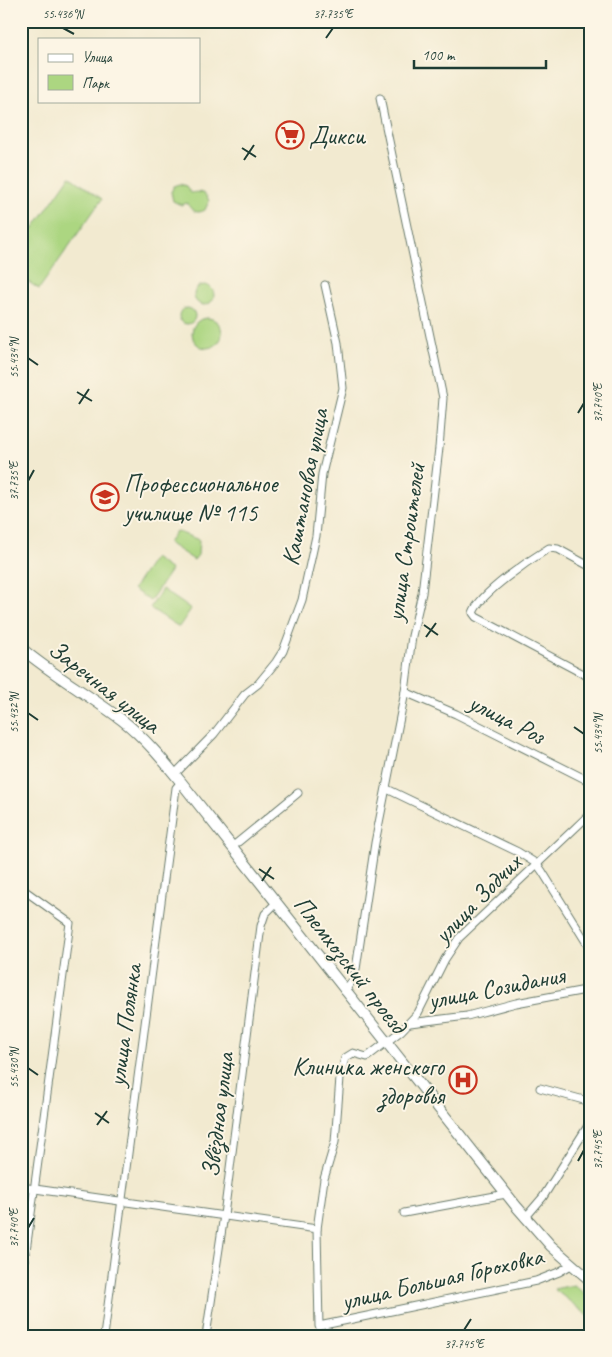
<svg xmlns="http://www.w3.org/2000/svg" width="612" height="1357" viewBox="0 0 612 1357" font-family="Caveat,sans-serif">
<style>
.green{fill:#acd681;stroke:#668a5a}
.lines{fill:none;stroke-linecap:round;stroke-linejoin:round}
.minor-casing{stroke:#697a6b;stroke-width:9}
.secondary-casing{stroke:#697a6b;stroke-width:12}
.minor{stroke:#fff;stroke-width:7}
.secondary{stroke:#fff;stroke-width:10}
.ticks{fill:none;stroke:#1f3d34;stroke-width:2}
.labels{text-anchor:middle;stroke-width:4;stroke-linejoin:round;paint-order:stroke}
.poi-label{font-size:25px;fill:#1f3d34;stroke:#fcf5e5;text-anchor:start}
.street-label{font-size:25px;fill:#1f3d34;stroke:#fcf5e5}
.neatline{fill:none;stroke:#1f3d34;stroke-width:2}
.ticks-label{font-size:12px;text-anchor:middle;fill:#1f3d34}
</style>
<rect width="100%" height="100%" fill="#fcf5e5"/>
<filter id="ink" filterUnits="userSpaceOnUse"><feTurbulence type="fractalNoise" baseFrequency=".02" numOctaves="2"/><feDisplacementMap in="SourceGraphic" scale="10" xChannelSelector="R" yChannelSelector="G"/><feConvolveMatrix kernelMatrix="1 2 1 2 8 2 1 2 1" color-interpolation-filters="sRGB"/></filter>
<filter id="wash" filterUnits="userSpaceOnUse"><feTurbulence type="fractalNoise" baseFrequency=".0096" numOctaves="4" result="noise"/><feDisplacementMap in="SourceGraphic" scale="20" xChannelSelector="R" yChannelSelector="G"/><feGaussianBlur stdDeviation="1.12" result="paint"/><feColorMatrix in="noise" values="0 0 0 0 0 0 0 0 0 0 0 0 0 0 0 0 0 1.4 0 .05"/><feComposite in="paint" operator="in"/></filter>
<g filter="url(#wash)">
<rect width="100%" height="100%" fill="#f2ead0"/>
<g class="green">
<path d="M 70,176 L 102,199 L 39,289 L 21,277 L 21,246 Z"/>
<path d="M 180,184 L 186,186 L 191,193 C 200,191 206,192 209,201 L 205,210 C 196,215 191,210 187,203 L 181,205 L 173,201 L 171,192 L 174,186 Z"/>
<circle cx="204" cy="295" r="10"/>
<circle cx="187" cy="316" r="8"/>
<circle cx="207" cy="333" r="15"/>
<path d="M 176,531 L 199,540 L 198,555 L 194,560 L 168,543 Z"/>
<path d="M 154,558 L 171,570 L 150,601 L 133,589 Z"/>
<path d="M 162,589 L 191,609 L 179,627 L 150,608 Z"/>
<path d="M 574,1285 L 591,1299 L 591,1318 L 554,1289 Z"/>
</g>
</g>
<g filter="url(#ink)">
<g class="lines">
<g class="minor-casing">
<g id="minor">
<path d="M 591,567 L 558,549 L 549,548 C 531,559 480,593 473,613 L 476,617 L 591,678"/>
<path d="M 405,692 L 456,714 L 591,782"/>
<path d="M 175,774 L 214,734 L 245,694 L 258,684 L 276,662 L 283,651 L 302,600 L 316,536 L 322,474 L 343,388 L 338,343 L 325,285"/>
<path d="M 387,789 L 518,852 L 537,864 L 542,871 L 591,950"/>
<path d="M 232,847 L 298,793"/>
<path d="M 21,888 L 70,923 L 21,1288"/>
<path d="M 344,991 L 353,980 L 356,969 L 375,843 L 405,692 L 412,636 L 422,593 L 439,448 L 443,398 L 380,98"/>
<path d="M 410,1023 L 467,1016 L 516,1003 L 591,989"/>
<path d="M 540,1088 L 591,1102"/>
<path d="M 21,1187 L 317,1229"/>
<path d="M 404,1213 L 506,1194"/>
<path d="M 525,1218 L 543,1197 L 591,1121"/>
<path d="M 571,1265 L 559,1272 L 536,1281 L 319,1326 L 317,1229 L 324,1179 L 335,1142 L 340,1078 L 345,1058 L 353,1053 L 367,1057 L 401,1031 L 418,1013 L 445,959 L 459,938 L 591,813"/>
<path d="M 104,1336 L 176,788 L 181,782"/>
<path d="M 206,1336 L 224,1215 L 261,926 L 265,914 L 276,903"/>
</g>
</g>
<g class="secondary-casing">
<path id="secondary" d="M 21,648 C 53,675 89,695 122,720 C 144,737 163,760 181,782 L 516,1206 L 551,1246 L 591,1281"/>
</g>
<use href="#minor" class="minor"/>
<use href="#secondary" class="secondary"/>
</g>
</g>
<path class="ticks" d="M 63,28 L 74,34M 326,38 L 333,28M 242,148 L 256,157M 244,160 L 254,145M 28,358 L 38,365M 77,392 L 92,401M 79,404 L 89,389M 578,413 L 584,403M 28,481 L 34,470M 424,625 L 438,635M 426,637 L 436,623M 28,713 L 38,720M 574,727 L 584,734M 259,869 L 274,879M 262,881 L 271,867M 28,1068 L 38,1075M 95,1113 L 109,1123M 97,1125 L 107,1111M 578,1161 L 584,1150M 28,1228 L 34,1218M 464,1330 L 471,1319"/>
<defs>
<g id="supermarket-ring" transform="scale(1.4375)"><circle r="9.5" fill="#fcf5e5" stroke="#c8321e" stroke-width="1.5"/><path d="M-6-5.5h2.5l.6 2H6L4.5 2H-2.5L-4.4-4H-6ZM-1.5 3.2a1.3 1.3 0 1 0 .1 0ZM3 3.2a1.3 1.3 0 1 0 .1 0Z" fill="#c8321e"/></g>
<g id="university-ring" transform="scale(1.4375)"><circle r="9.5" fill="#fcf5e5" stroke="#c8321e" stroke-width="1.5"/><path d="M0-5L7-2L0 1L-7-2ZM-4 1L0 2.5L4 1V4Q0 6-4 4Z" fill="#c8321e"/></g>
<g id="hospital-ring" transform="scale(1.4375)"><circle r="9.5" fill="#fcf5e5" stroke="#c8321e" stroke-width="1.5"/><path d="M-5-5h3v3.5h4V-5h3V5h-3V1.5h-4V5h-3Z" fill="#c8321e"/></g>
</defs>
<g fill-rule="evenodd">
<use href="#supermarket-ring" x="290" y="135"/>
<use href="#university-ring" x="105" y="497"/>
<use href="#hospital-ring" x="463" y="1080"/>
</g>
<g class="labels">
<g class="poi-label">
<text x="309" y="144">Дикси</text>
<text x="124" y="492">Профессиональное<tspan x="124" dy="29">училище № 115</tspan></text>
<text x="444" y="1075" text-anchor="end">Клиника женского<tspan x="444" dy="29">здоровья</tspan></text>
</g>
<g class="street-label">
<text transform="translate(304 487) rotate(-79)" y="9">Каштановая улица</text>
<text transform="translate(405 542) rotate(-82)" y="9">улица Строителей</text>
<text transform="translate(105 686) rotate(38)" y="9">Заречная улица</text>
<text transform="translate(507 718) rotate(27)" y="9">улица Роз</text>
<text transform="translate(477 898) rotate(-46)" y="9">улица Зодчих</text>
<text transform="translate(351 964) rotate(52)" y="9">Племхозский проезд</text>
<text transform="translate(496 987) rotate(-11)" y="9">улица Созидания</text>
<text transform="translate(124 1025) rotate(-82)" y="9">улица Полянка</text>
<text transform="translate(217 1115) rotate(-83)" y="9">Звёздная улица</text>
<text transform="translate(442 1278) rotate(-13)" y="9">улица Большая Гороховка</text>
</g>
</g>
<rect width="612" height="1357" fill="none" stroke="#fcf5e5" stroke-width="55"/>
<rect x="38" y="38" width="162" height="65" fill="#fcf5e5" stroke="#a4ab9e"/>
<rect x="48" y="54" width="25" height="8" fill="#ffffff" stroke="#a4ab9e"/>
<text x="82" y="62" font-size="15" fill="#1f3d34">Улица</text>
<rect x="48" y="75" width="25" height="15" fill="#acd681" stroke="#a4ab9e"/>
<text x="82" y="88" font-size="15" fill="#1f3d34">Парк</text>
<path d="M414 60v8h132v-8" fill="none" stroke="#1f3d34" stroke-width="2.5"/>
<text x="422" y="60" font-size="15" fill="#1f3d34" stroke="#fcf5e5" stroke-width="4" paint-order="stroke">100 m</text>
<rect x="28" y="28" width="556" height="1302" class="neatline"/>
<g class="ticks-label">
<text x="63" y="18">55.436°N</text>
<text x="333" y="18">37.735°E</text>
<text transform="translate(14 358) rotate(-90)" y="4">55.434°N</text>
<text transform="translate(598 403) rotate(-90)" y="4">37.740°E</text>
<text transform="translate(14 481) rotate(-90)" y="4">37.735°E</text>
<text transform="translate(14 713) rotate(-90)" y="4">55.432°N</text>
<text transform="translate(598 734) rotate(-90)" y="4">55.434°N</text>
<text transform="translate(14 1068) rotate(-90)" y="4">55.430°N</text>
<text transform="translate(598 1150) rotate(-90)" y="4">37.745°E</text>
<text transform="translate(14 1228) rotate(-90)" y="4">37.740°E</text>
<text x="464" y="1348">37.745°E</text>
</g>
</svg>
